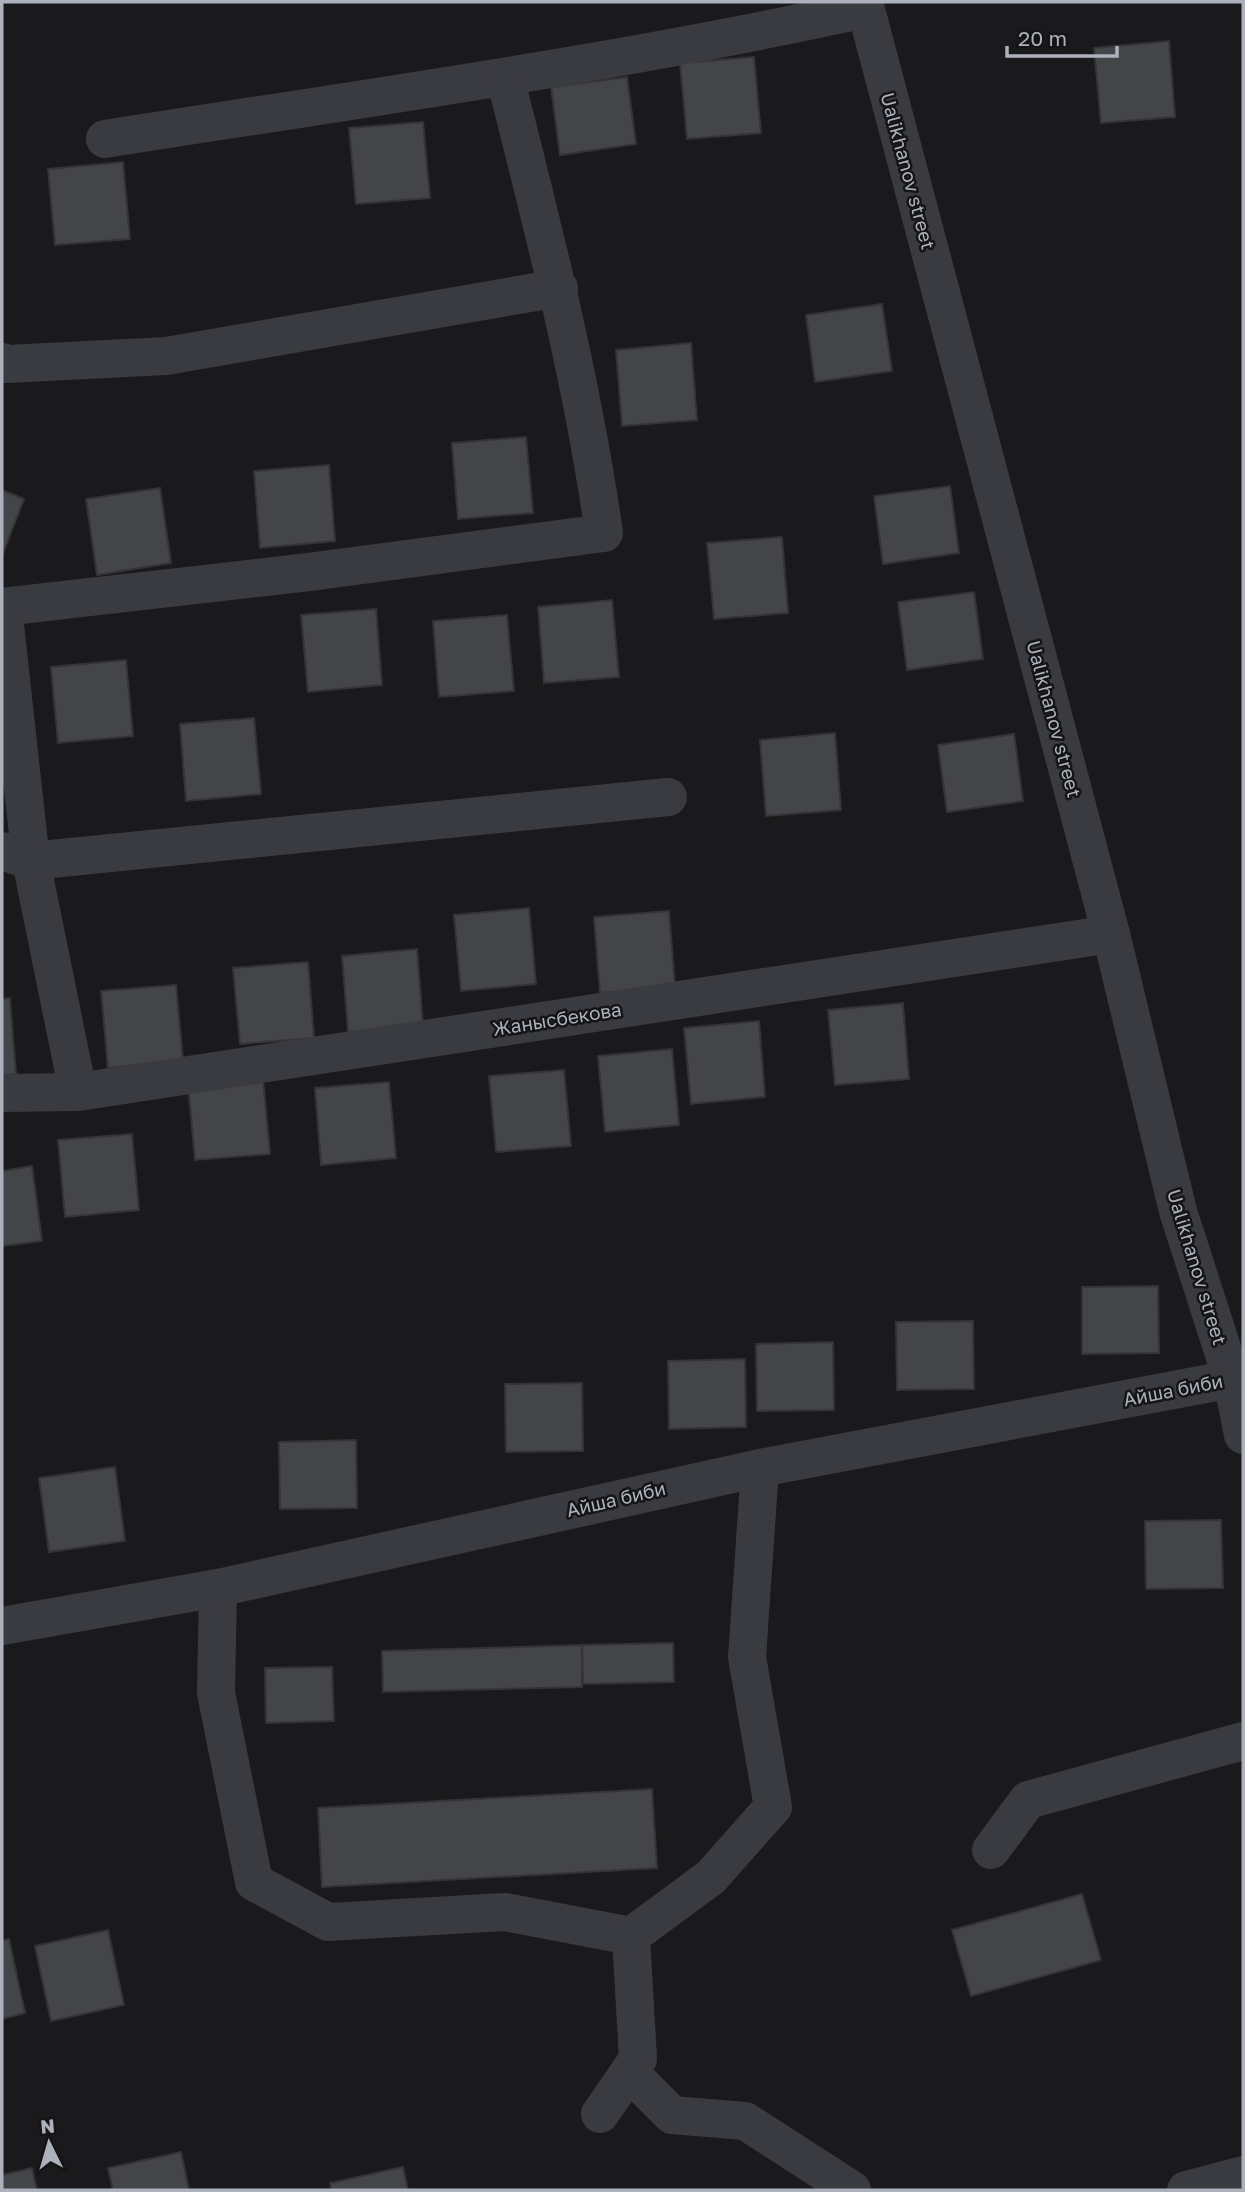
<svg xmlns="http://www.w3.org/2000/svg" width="1245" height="2192" viewBox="0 0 1245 2192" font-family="'Golos Text',sans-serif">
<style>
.building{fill:#444549;stroke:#343438;stroke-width:2}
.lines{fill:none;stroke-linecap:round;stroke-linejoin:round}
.street{stroke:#3a3b41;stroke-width:38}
.labels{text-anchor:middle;stroke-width:5;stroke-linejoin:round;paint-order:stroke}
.street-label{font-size:19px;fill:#acb1bc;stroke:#151517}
</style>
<rect width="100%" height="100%" fill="#1a1a1c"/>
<g class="building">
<path d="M 1169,41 L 1175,117 L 1101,123 L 1094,48 Z"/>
<path d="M 754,57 L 761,133 L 687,139 L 680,63 Z"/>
<path d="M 627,77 L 636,144 L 560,155 L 551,87 Z"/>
<path d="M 423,122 L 430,198 L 356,204 L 349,128 Z"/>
<path d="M 123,162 L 130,239 L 55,245 L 48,169 Z"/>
<path d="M 882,304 L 892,371 L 815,382 L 806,315 Z"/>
<path d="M 691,343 L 697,420 L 622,426 L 616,350 Z"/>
<path d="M 526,437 L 533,513 L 458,519 L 452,443 Z"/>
<path d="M 329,465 L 335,541 L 260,548 L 254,471 Z"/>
<path d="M 950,486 L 959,553 L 883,564 L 874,496 Z"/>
<path d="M 160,488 L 171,563 L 97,575 L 86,499 Z"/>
<path d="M 2,490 L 24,499 L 2,556 Z"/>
<path d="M 782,537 L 788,613 L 714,619 L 707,543 Z"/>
<path d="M 974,592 L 983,659 L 907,670 L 898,602 Z"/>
<path d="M 612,600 L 619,677 L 544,683 L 538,607 Z"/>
<path d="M 376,609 L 382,685 L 308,692 L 301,615 Z"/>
<path d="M 507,615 L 514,691 L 439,697 L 433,621 Z"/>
<path d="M 126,660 L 133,736 L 58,743 L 51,667 Z"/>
<path d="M 254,718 L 261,794 L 186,801 L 180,724 Z"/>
<path d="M 835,733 L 841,810 L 766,816 L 760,740 Z"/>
<path d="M 1014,734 L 1023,801 L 947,812 L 938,745 Z"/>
<path d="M 529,908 L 536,984 L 461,991 L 454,915 Z"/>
<path d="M 669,911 L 675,987 L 600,993 L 594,917 Z"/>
<path d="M 417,949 L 423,1025 L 348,1032 L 342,956 Z"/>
<path d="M 308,962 L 314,1038 L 240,1044 L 233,968 Z"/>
<path d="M 176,985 L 183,1061 L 108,1068 L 101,991 Z"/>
<path d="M 10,998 L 16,1074 L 2,1075 L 2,999 Z"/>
<path d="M 903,1003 L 909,1079 L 835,1085 L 828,1010 Z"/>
<path d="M 759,1021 L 765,1097 L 691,1104 L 684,1028 Z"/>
<path d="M 672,1049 L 679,1125 L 605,1132 L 598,1056 Z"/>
<path d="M 564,1070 L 571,1146 L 496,1152 L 489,1076 Z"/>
<path d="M 263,1078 L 270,1154 L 195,1160 L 188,1085 Z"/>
<path d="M 389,1082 L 396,1158 L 321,1165 L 315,1088 Z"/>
<path d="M 132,1134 L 139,1210 L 65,1217 L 58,1140 Z"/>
<path d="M 32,1166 L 42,1241 L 2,1246 L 2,1171 Z"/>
<path d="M 1158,1286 L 1159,1353 L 1082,1354 L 1082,1287 Z"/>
<path d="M 973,1321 L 974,1389 L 897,1390 L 896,1322 Z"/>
<path d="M 833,1342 L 834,1410 L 757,1411 L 756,1344 Z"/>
<path d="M 745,1359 L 746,1427 L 669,1429 L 668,1361 Z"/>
<path d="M 582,1383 L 583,1451 L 506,1452 L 505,1384 Z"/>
<path d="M 356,1440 L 357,1508 L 280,1509 L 279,1442 Z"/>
<path d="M 115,1467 L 125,1541 L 49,1552 L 39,1478 Z"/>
<path d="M 1221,1520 L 1223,1588 L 1146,1589 L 1145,1521 Z"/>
<path d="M 673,1643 L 674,1682 L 583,1684 L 582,1645 Z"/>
<path d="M 582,1645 L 582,1687 L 383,1692 L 382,1651 Z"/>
<path d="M 332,1667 L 334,1721 L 266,1723 L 265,1668 Z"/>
<path d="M 652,1789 L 657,1868 L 322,1887 L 318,1808 Z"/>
<path d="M 1082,1894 L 1101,1960 L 971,1996 L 952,1930 Z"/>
<path d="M 108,1930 L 124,2005 L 51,2021 L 35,1946 Z"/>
<path d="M 9,1939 L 25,2013 L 2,2019 L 2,1941 Z"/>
<path d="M 181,2152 L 189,2190 L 113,2190 L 108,2168 Z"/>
<path d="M 403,2167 L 408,2190 L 331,2190 L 330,2183 Z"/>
<path d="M 32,2168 L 37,2190 L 2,2190 L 2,2175 Z"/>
</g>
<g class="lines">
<g class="street">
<path d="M 864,2 L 1111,934 L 1178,1211 L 1232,1379 L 1243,1435"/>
<path d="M 105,139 C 359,99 614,64 865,9"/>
<path d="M 2,362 L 7,364 L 166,356 L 559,288"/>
<path d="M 2,607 L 309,572 L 604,533 C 582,378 543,228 505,77"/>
<path d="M 3,607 L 31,861 L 78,1092"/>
<path d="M 2,851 L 31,861 L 668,797"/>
<path d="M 2,1093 L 78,1092 L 1111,934"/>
<path d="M 218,1588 L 216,1693 L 254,1882 L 328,1922 L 505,1912 L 631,1936 L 638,2059 L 600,2114"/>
<path d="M 2,1626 L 218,1588 L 760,1468 L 1232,1379"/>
<path d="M 991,1850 L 1028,1800 L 1243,1741"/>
<path d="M 631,1936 L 711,1877 L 773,1807 L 747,1657 L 760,1468"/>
<path d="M 629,2072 L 672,2115 L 745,2121 L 852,2190"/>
<path d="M 1186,2190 L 1243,2175"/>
</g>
</g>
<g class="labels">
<g class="street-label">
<text transform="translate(908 171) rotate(75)" y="7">Ualikhanov street</text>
<text transform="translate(1054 719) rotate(75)" y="7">Ualikhanov street</text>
<text transform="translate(557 1019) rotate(-9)" y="7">Жанысбекова</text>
<text transform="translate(1197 1267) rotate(73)" y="7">Ualikhanov street</text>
<text transform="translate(1173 1390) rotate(-11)" y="7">Айша биби</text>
<text transform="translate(616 1499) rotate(-13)" y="7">Айша биби</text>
</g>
</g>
<rect width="1245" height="2192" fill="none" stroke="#acb1bc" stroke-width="7"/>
<g transform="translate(49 2143) rotate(355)" stroke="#151517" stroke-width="5" paint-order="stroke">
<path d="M0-5L12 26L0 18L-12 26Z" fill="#acb1bc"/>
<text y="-10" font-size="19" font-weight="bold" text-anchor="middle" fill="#acb1bc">N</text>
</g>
<path d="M1007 46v10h110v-10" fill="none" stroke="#acb1bc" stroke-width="3.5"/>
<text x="1018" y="46" font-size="21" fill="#acb1bc" stroke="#151517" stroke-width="5" paint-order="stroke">20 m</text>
</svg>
